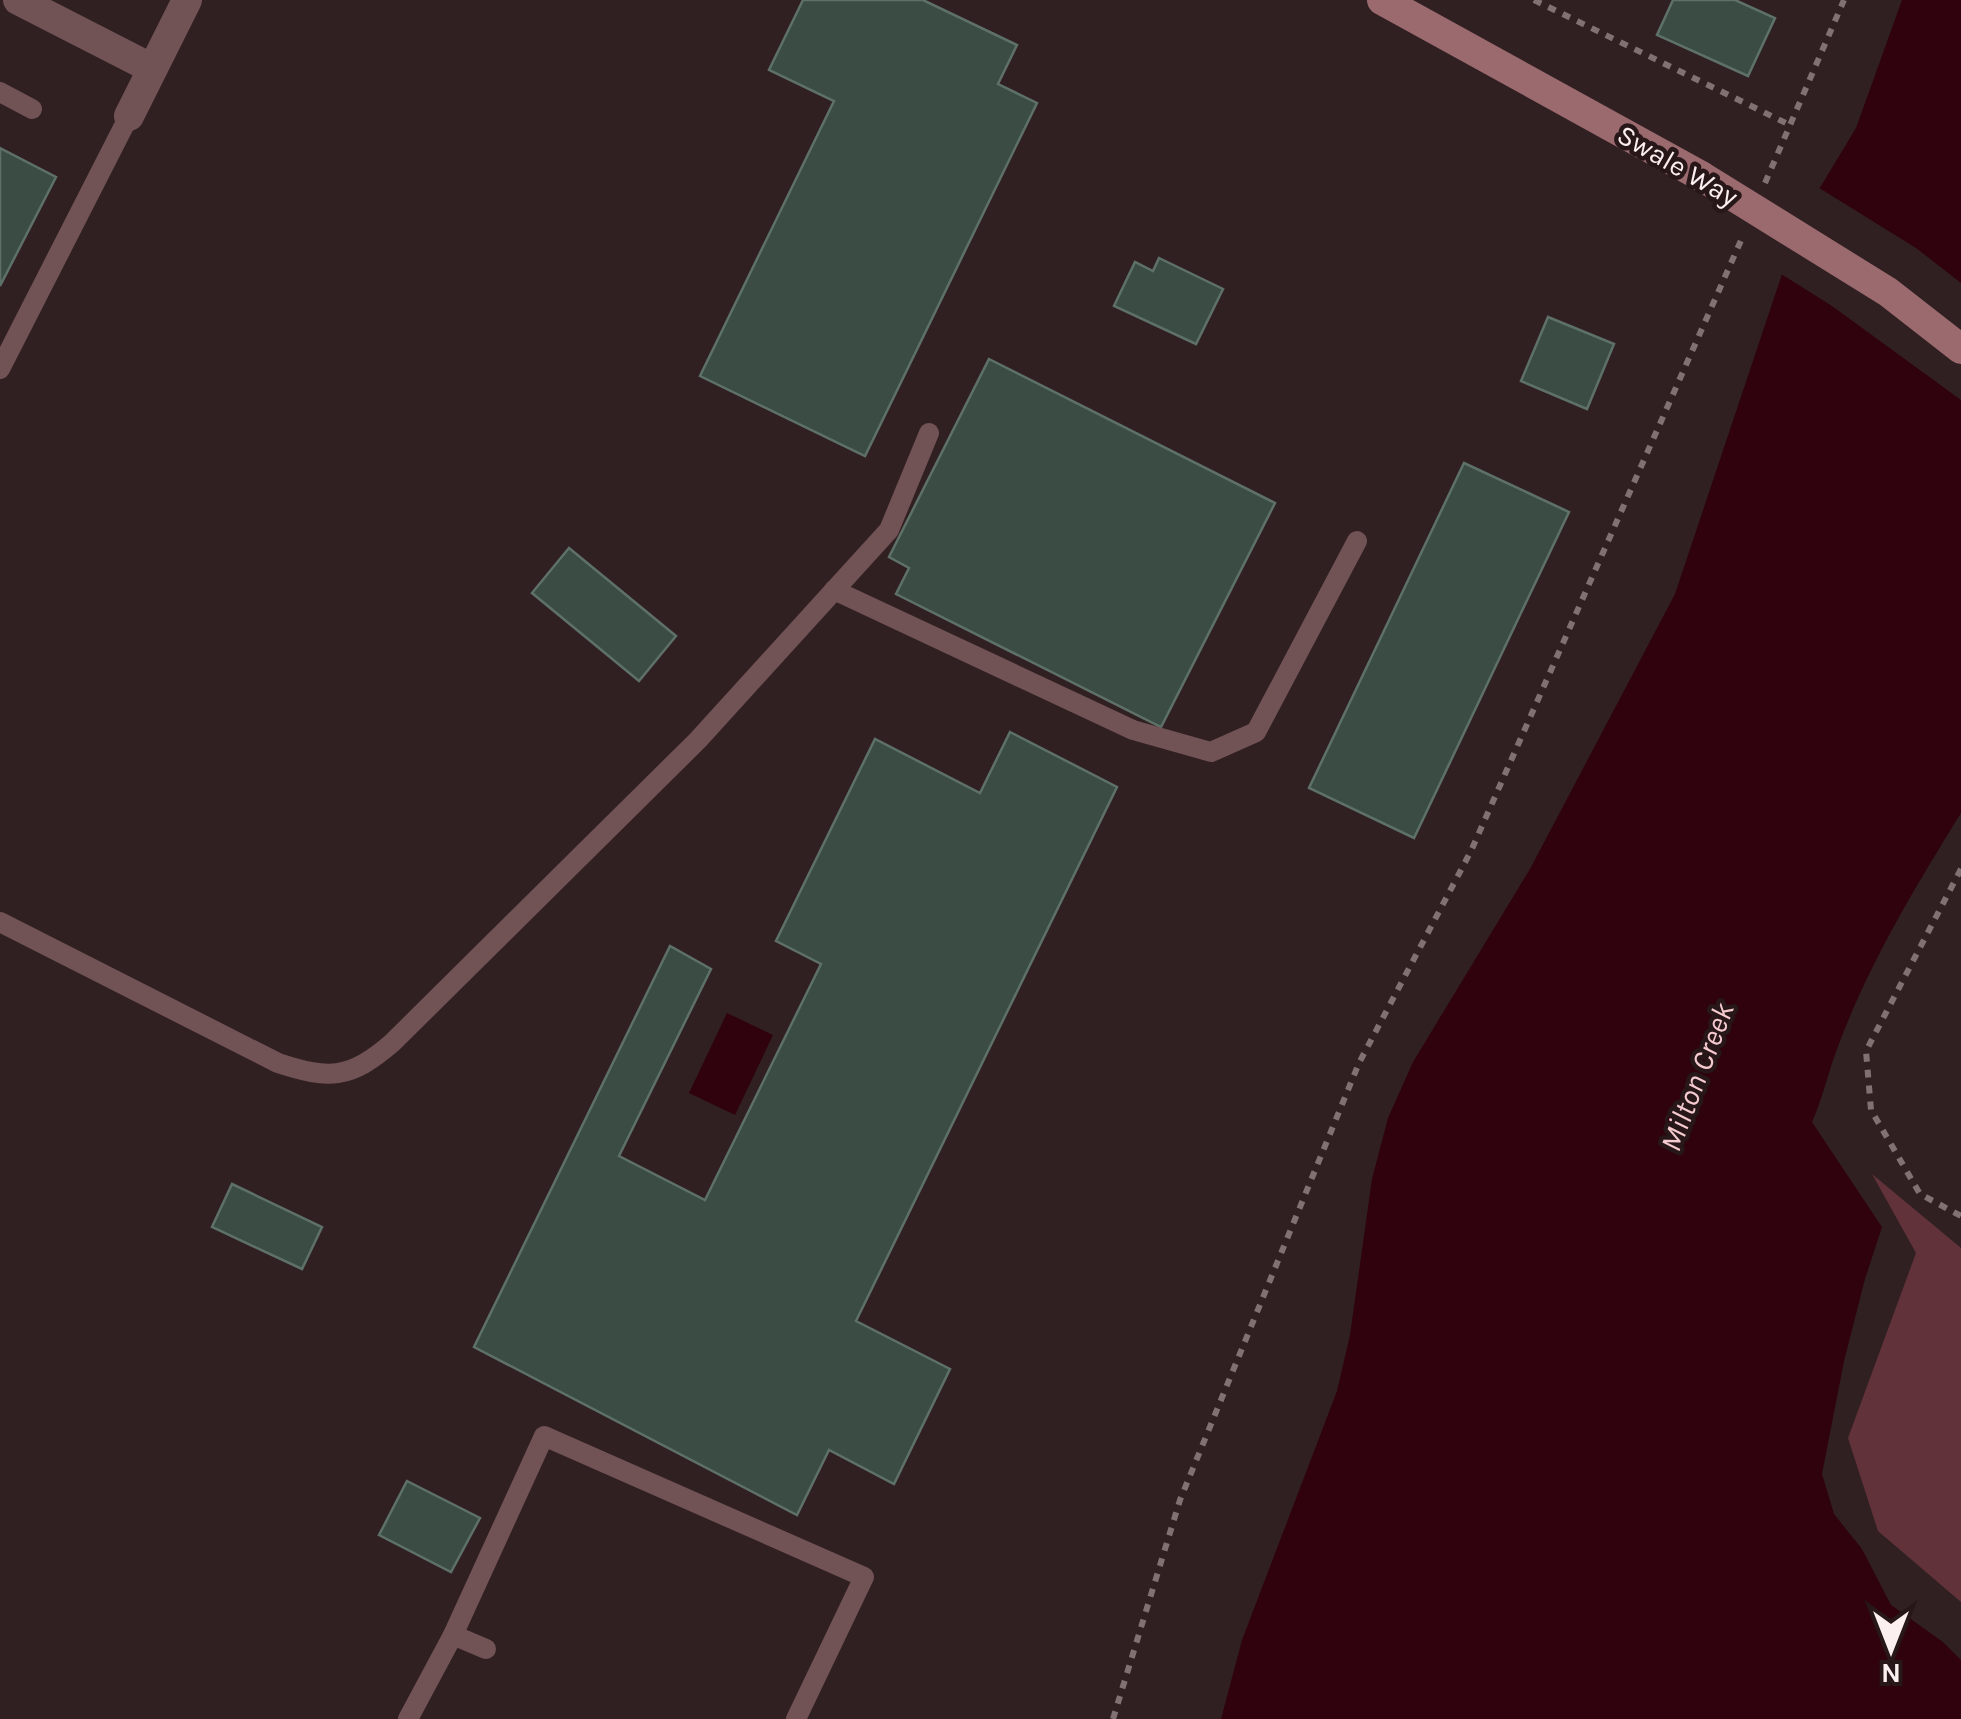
<svg xmlns="http://www.w3.org/2000/svg" width="1961" height="1719" viewBox="0 0 1961 1719" font-family="Karla,sans-serif">
<style>
.green{fill:#613239}
.water{fill:#2f020d}
.pier{fill:#312022}
.building{fill:#3a4c43;stroke:#5e7168;stroke-width:2.5}
.lines{fill:none;stroke-linecap:round;stroke-linejoin:round}
.path{stroke:#807173;stroke-width:6;stroke-dasharray:8 8;stroke-linecap:butt}
.lane{stroke:#715255;stroke-width:20}
.street{stroke:#715255;stroke-width:30}
.secondary{stroke:#9b6a6f;stroke-width:30}
.secondary-bridge{stroke:#9b6a6f;stroke-width:30}
.labels{text-anchor:middle;stroke-width:9;stroke-linejoin:round;paint-order:stroke}
.street-label{font-size:28px;fill:#fbeff0;stroke:#271719}
.water-label{font-size:30px;font-style:italic;fill:#f6cbcf;stroke:#271719}
</style>
<rect width="100%" height="100%" fill="#312022"/>
<path class="green" d="M 1872,1174 L 1961,1248 L 1961,1602 L 1878,1531 L 1848,1438 L 1916,1253 Z"/>
<g class="water">
<path d="M 1902,0 L 1961,0 L 1961,813 C 1917,884 1870,962 1840,1041 C 1829,1068 1824,1095 1812,1122 L 1882,1227 L 1865,1279 L 1844,1361 L 1822,1474 L 1834,1514 L 1862,1549 L 1891,1605 L 1943,1642 L 1961,1660 L 1961,1719 L 1221,1719 L 1242,1640 L 1337,1391 L 1350,1335 L 1372,1179 L 1388,1118 L 1413,1062 L 1530,869 L 1675,594 L 1783,271 L 1818,191 L 1856,128 Z"/>
<path d="M 727,1013 L 773,1035 L 735,1115 L 689,1093 Z"/>
</g>
<path class="pier" d="M 1816,186 L 1916,248 L 1961,283 L 1961,400 L 1832,306 L 1778,272 Z"/>
<g class="building">
<path d="M 803,0 L 923,0 L 1017,45 L 998,84 L 1037,103 L 865,456 L 700,376 L 834,101 L 769,70 Z"/>
<path d="M 1673,0 L 1735,0 L 1775,18 L 1748,76 L 1657,35 Z"/>
<path d="M 0,148 L 56,177 L 0,286 Z"/>
<path d="M 1159,258 L 1223,289 L 1196,344 L 1114,306 L 1135,262 L 1153,271 Z"/>
<path d="M 1548,317 L 1614,344 L 1587,409 L 1521,381 Z"/>
<path d="M 989,359 L 1275,503 L 1161,727 L 896,594 L 909,568 L 889,557 Z"/>
<path d="M 1464,463 L 1569,512 L 1414,838 L 1309,788 Z"/>
<path d="M 569,548 L 676,636 L 639,681 L 532,593 Z"/>
<path d="M 1010,732 L 1117,787 L 856,1321 L 950,1369 L 894,1484 L 829,1450 L 797,1515 L 474,1347 L 670,946 L 711,969 L 619,1156 L 705,1200 L 821,964 L 776,941 L 875,739 L 980,793 Z"/>
<path d="M 232,1184 L 322,1227 L 302,1269 L 212,1227 Z"/>
<path d="M 407,1481 L 480,1518 L 451,1572 L 379,1535 Z"/>
</g>
<g class="lines">
<g class="path">
<path d="M 1534,0 L 1790,125"/>
<path d="M 1765,183 L 1844,0"/>
<path d="M 1961,869 L 1866,1051 L 1871,1110 L 1920,1194 L 1961,1216"/>
<path d="M 1113,1719 L 1180,1500 L 1359,1063 L 1471,851 L 1743,236"/>
</g>
<g class="lane">
<path d="M 0,92 L 32,109"/>
<path d="M 0,369 L 129,116"/>
<path d="M 834,590 L 1133,730 L 1211,752 L 1256,732 L 1357,541"/>
<path d="M 0,922 L 278,1063 C 330,1080 350,1079 392,1043 L 698,740 L 889,530 L 929,433"/>
<path d="M 453,1635 L 486,1649"/>
<path d="M 408,1719 L 453,1635 L 544,1436 L 864,1577 L 796,1719"/>
</g>
<g class="street">
<path d="M 18,0 L 151,68"/>
<path d="M 129,116 L 187,0"/>
</g>
<path class="secondary" d="M 1382,0 L 1701,176"/>
<path class="secondary-bridge" d="M 1701,176 L 1888,292 L 1961,349"/>
</g>
<g class="labels">
<g class="street-label">
<text transform="translate(1678 165) rotate(30)" y="10">Swale Way</text>
</g>
<g class="water-label">
<text transform="translate(1697 1077) rotate(-69)" y="10">Milton Creek</text>
</g>
</g>
<g transform="translate(1891 1649) rotate(180)" stroke="#271719" stroke-width="8" paint-order="stroke">
<path d="M0-8L18 38L0 25L-18 38Z" fill="#fbeff0"/>
<text y="-15" font-size="28" font-weight="bold" text-anchor="middle" fill="#fbeff0">N</text>
</g>
</svg>
